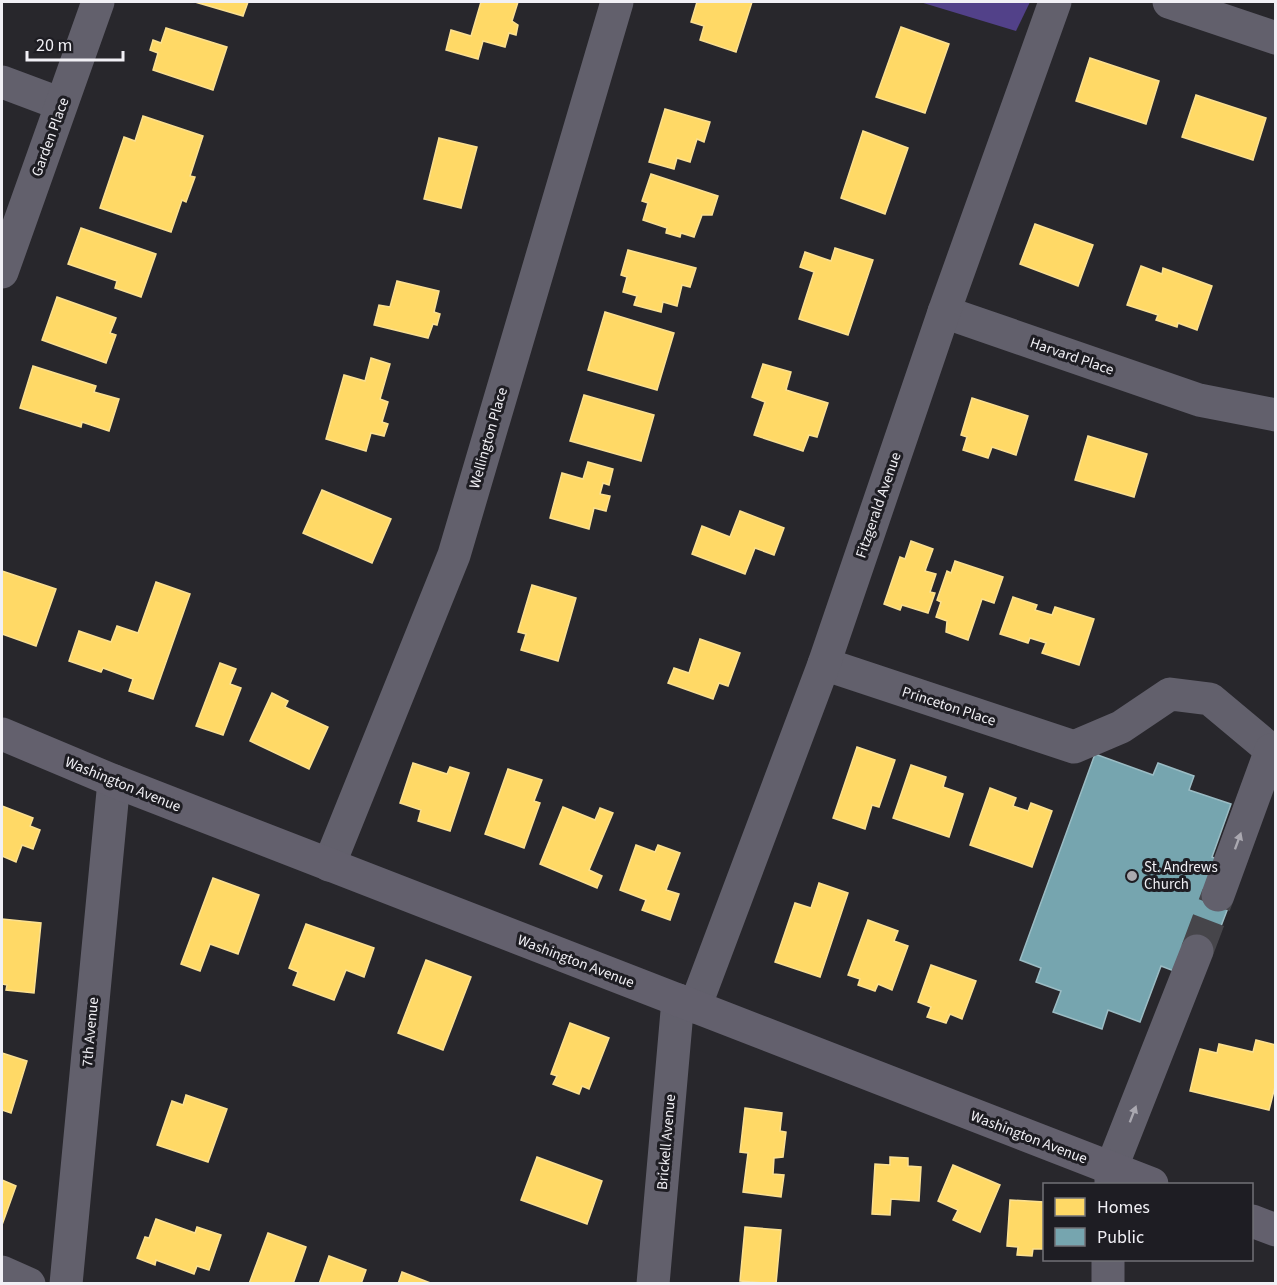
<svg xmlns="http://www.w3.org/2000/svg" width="1277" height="1285" viewBox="0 0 1277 1285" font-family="'Source Sans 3',sans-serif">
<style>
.forest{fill:#524189}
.homes{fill:#ffd966;stroke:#fbe091;stroke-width:1.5}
.public{fill:#76a5af;stroke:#9bbcc4;stroke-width:1.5}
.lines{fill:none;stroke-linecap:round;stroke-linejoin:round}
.minor-tunnel{stroke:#46454a;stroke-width:33;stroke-dasharray:33 16;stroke-linecap:butt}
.minor{stroke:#62606c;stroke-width:33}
.major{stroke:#63606d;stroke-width:33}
.oneway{fill:#aaa8b0}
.poi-dot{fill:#abaaaf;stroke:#1e1d23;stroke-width:2}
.labels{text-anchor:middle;stroke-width:6;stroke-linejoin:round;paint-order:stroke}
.street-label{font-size:15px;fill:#f1f0f5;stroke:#1e1d23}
.poi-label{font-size:15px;fill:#f1f0f5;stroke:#1e1d23;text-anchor:start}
</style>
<rect width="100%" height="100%" fill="#28272c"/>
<path class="forest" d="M 920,2 L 1030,2 L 1016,31 Z"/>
<g class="homes">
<path d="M 195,2 L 248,2 L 243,16 Z"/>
<path d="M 481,2 L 518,2 L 512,21 L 518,25 L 516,35 L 509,33 L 505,47 L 483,41 L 478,59 L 446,50 L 451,30 L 471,36 Z"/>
<path d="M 697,2 L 752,2 L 736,52 L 700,40 L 704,26 L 691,22 Z"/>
<path d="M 901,27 L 949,44 L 925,113 L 876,97 Z"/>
<path d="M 166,28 L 227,47 L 213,90 L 153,70 L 158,53 L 150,50 L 153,40 L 161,43 Z"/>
<path d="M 1090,58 L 1159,81 L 1146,124 L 1076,101 Z"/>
<path d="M 1196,95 L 1266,118 L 1253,160 L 1182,137 Z"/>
<path d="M 665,109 L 710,122 L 704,142 L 697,139 L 690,162 L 677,158 L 674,169 L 649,162 Z"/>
<path d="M 143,116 L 203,136 L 190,176 L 195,177 L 186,202 L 182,200 L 171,232 L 100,208 L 124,137 L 135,141 Z"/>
<path d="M 863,131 L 908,148 L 885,214 L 841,198 Z"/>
<path d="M 439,138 L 477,147 L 461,208 L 424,199 Z"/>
<path d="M 651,174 L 718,196 L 712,215 L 702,215 L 694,237 L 681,233 L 680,237 L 666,233 L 667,228 L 643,220 L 648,203 L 642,201 Z"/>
<path d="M 1035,224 L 1093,245 L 1078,286 L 1020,264 Z"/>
<path d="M 81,228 L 156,254 L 141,297 L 115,288 L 117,281 L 68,264 Z"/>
<path d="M 835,248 L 873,260 L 848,335 L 799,319 L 814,272 L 800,267 L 805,252 L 831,261 Z"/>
<path d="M 628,250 L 696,268 L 690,287 L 682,285 L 677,306 L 663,302 L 661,312 L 634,305 L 637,296 L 623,292 L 627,277 L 621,275 Z"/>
<path d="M 1141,266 L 1162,274 L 1163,268 L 1212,286 L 1197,330 L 1178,323 L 1177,327 L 1156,320 L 1158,315 L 1127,305 Z"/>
<path d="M 397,281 L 439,291 L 434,312 L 440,314 L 437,325 L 433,324 L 428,338 L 374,325 L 379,305 L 390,307 Z"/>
<path d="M 57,297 L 116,318 L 110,333 L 116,335 L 106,363 L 42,340 Z"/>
<path d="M 605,312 L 674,333 L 657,390 L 588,370 Z"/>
<path d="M 371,358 L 390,364 L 380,399 L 388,402 L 382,422 L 388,424 L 384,436 L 371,433 L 366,451 L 326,439 L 344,375 L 365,381 Z"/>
<path d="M 763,364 L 791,372 L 786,390 L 828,403 L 817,437 L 809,435 L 803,451 L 754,435 L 765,402 L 752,397 Z"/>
<path d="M 33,366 L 96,386 L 94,392 L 119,399 L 109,431 L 82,422 L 81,427 L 20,408 Z"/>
<path d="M 584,395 L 654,415 L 641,461 L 570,441 Z"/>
<path d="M 972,398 L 1028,416 L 1016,455 L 992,447 L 988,458 L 963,450 L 967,437 L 961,435 Z"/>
<path d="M 1088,436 L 1147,454 L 1134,497 L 1075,480 Z"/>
<path d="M 588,462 L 613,469 L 609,485 L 603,483 L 600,494 L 610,496 L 606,511 L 594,508 L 589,529 L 550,518 L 562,473 L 583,479 Z"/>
<path d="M 322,490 L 391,519 L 372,563 L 303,533 Z"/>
<path d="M 740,511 L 784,528 L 774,555 L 755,548 L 745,574 L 692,554 L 702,526 L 730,537 Z"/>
<path d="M 911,541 L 933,549 L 925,571 L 936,574 L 930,592 L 935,593 L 928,613 L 902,605 L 900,610 L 884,604 L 900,557 L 905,559 Z"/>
<path d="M 955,561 L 1003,577 L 994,603 L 982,599 L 968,640 L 946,632 L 947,621 L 936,617 L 941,602 L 937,600 L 947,571 L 951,573 Z"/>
<path d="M 2,571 L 56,589 L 36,646 L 2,634 Z"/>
<path d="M 156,582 L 190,594 L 153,699 L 129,691 L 133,679 L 103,668 L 101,672 L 69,661 L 79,631 L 111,642 L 117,626 L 138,633 Z"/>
<path d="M 532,585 L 576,598 L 558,661 L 521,650 L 526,634 L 518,632 Z"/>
<path d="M 1013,597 L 1037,605 L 1035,610 L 1052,615 L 1055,607 L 1094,619 L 1079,665 L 1042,653 L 1046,643 L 1030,638 L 1028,643 L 1000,634 Z"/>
<path d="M 700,639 L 740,653 L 728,686 L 719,683 L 713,699 L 668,683 L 674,668 L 689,673 Z"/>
<path d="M 220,663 L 236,669 L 230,684 L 241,688 L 223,735 L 196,726 Z"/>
<path d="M 272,693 L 288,701 L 285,707 L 328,727 L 309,769 L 250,741 Z"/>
<path d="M 857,747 L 895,760 L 879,807 L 872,805 L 865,829 L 833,818 Z"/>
<path d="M 413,763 L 447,774 L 450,767 L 469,773 L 450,831 L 418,821 L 421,810 L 400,803 Z"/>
<path d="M 911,765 L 946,777 L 943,787 L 963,794 L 949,837 L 893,818 Z"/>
<path d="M 508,769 L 542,780 L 534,801 L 540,803 L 524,848 L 485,834 Z"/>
<path d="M 990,788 L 1016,798 L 1013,806 L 1028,811 L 1031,803 L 1052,811 L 1032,867 L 970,845 Z"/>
<path d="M 2,806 L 33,818 L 30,826 L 40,830 L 33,849 L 22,845 L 16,862 L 2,856 Z"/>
<path d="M 563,807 L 595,820 L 600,808 L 613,813 L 589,870 L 602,876 L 597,888 L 540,864 Z"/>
<path d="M 636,845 L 655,852 L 658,845 L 680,853 L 666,890 L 679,894 L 670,920 L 642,910 L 646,900 L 620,890 Z"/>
<path d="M 213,878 L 259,895 L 238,954 L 210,944 L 200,971 L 181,964 Z"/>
<path d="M 819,883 L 848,893 L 820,977 L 775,962 L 795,903 L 811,908 Z"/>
<path d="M 2,919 L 41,923 L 34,993 L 6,990 L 7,985 L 2,984 Z"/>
<path d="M 868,920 L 898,931 L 894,941 L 908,946 L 892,990 L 878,984 L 875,991 L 858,985 L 860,979 L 848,975 Z"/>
<path d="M 306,924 L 374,948 L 364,977 L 346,970 L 334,1000 L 293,985 L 298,972 L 289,968 Z"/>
<path d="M 426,960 L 471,977 L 443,1050 L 398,1033 Z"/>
<path d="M 931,965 L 976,981 L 962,1019 L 950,1014 L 946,1023 L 927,1017 L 931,1007 L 918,1002 Z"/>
<path d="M 570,1023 L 609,1038 L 589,1089 L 582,1086 L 579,1094 L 553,1084 L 557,1076 L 551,1074 Z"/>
<path d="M 1256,1040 L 1276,1045 L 1276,1083 L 1269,1110 L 1190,1091 L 1200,1049 L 1217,1053 L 1219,1044 L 1253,1052 Z"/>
<path d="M 2,1053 L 27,1061 L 11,1113 L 2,1110 Z"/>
<path d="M 186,1095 L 227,1109 L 208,1162 L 157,1145 L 172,1101 L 183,1105 Z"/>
<path d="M 745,1108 L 782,1113 L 780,1131 L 786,1132 L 783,1157 L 774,1158 L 773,1174 L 784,1175 L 781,1197 L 743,1192 L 748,1153 L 740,1152 Z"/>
<path d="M 537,1157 L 602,1181 L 587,1224 L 521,1200 Z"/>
<path d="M 890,1157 L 908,1158 L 908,1166 L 921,1167 L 919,1201 L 891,1199 L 890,1215 L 872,1214 L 875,1164 L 890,1165 Z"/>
<path d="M 953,1165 L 1000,1185 L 980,1232 L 953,1220 L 958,1210 L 938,1201 Z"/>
<path d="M 2,1180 L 16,1186 L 2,1225 Z"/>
<path d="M 1010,1200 L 1044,1202 L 1044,1249 L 1033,1249 L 1032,1256 L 1017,1255 L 1018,1247 L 1007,1246 Z"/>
<path d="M 156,1219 L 195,1233 L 197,1227 L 221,1235 L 209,1270 L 197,1266 L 194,1274 L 156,1260 L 155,1265 L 137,1258 L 145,1237 L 149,1238 Z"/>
<path d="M 745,1227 L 781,1230 L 776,1284 L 740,1281 Z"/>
<path d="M 268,1233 L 306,1247 L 293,1284 L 249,1284 Z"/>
<path d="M 329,1256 L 366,1270 L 361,1284 L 319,1284 Z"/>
<path d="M 402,1272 L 433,1284 L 398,1284 Z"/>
</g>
<path class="public" d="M 1095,754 L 1153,775 L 1158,763 L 1194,776 L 1189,790 L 1231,804 L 1212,857 L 1219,860 L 1231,900 L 1210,955 L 1174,971 L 1161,966 L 1140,1022 L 1108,1010 L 1102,1029 L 1053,1012 L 1061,991 L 1036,982 L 1041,968 L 1020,960 Z"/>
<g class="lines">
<path class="minor-tunnel" d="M 1197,951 L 1218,895"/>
<g class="minor">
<path d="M 1169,2 L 1276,38"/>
<path d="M 2,82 L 61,104"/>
<path d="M 2,272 L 98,2"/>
<path d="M 944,312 L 1199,400 L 1276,415"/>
<path d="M 824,664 L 1074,747 L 1121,727 L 1170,694 L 1210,699 L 1271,750 L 1276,751"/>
<path d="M 329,865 L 454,555 L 617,2"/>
<path d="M 1218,895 L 1271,750"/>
<path d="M 695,1007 L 824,664 L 944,312 L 1055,2"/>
<path d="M 1111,1184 L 1111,1169 L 1197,951"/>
<path d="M 2,1272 L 29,1284"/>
<path d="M 66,1284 L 114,781"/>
<path d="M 653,1284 L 678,1000"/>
<path d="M 1108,1284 L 1108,1260"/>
</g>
<g class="major">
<path d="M 2,734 L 114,781 L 1152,1184"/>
<path d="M 1252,1221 L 1276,1230"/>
</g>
</g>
<defs><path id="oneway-solid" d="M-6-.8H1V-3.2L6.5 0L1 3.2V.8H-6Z" transform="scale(1.5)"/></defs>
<g class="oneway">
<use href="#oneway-solid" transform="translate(1238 841) rotate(-70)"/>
<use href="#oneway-solid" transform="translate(1133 1114) rotate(-69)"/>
</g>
<circle class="poi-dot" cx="1132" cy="876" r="6"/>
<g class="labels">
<g class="street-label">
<text transform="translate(50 137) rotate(-70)" y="5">Garden Place</text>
<text transform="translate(1072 356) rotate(19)" y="5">Harvard Place</text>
<text transform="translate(488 438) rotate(-74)" y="5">Wellington Place</text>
<text transform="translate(878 505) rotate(-71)" y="5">Fitzgerald Avenue</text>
<text transform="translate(949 706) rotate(18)" y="5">Princeton Place</text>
<text transform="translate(123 784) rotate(22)" y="5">Washington Avenue</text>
<text transform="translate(576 961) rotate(21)" y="5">Washington Avenue</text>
<text transform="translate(90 1032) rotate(-85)" y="5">7th Avenue</text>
<text transform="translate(1029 1137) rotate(21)" y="5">Washington Avenue</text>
<text transform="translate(666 1142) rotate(-85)" y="5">Brickell Avenue</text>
</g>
<g class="poi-label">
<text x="1144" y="872">St. Andrews<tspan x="1144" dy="17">Church</tspan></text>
</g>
</g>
<rect width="1277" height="1285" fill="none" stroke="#f1f0f5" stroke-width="6"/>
<rect x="1043" y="1183" width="210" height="78" fill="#1e1d23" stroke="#727177" stroke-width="1.5"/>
<rect x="1055" y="1198" width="30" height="18" fill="#ffd966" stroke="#727177" stroke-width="1.5"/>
<text x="1097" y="1213" font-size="18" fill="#f1f0f5">Homes</text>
<rect x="1055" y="1228" width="30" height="18" fill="#76a5af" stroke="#727177" stroke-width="1.5"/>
<text x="1097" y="1243" font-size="18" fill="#f1f0f5">Public</text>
<path d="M27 51v9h96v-9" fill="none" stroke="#f1f0f5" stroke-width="3"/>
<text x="36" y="51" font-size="18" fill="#f1f0f5" stroke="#1e1d23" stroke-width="4.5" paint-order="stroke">20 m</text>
</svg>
